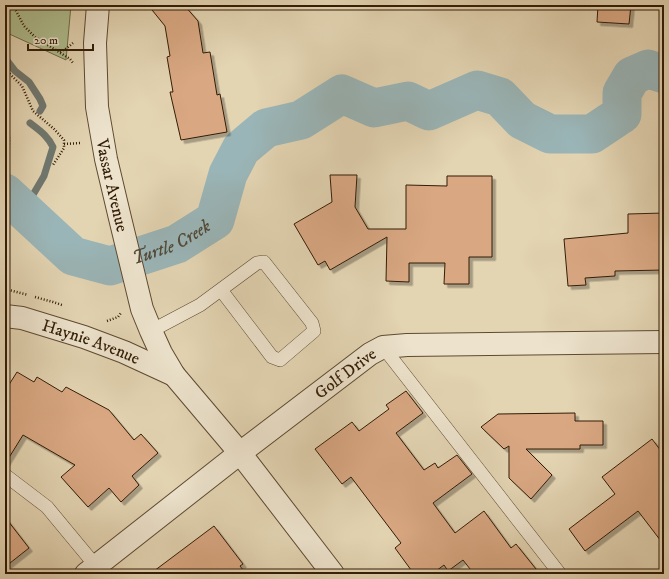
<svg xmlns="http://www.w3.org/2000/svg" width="669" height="579" viewBox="0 0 669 579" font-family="'IM FELL DW Pica',serif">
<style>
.green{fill:#afbd8f;stroke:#706c4a}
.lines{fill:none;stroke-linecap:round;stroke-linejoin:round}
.stream{stroke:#707870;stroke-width:7}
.river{stroke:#9ab5b7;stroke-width:39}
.building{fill:#d9a883;stroke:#321c06;filter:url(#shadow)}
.lane-casing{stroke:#5e4a31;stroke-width:14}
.street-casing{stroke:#5e4a31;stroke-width:24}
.path{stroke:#321c06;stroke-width:2.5;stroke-dasharray:1 2;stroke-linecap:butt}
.lane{stroke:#ede3cd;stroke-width:13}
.street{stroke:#ede3cd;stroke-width:22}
.labels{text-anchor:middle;stroke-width:3;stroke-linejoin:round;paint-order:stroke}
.street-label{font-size:17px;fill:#321c06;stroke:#ede3cd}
.water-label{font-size:18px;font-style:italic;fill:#514a3b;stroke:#ede3cd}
</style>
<defs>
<filter id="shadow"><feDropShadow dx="3.5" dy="3.5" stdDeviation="0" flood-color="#0004"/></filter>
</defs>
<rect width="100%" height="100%" fill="#e3d4b2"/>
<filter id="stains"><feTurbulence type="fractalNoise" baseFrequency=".005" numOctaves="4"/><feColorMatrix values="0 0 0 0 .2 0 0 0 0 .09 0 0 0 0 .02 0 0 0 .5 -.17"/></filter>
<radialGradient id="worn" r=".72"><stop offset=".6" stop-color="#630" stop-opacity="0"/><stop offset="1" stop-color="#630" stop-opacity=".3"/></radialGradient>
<path class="green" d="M 5,5 L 71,5 L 66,60 L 5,32 Z"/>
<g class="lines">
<g class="stream">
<path d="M 5,58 L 15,71 L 29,82 L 40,99 L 43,106 L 40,111"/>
<path d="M 24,210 L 44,176 L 53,147 C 47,135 40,131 30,123"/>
</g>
<path class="river" id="s1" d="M 5,193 L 73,256 L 110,266 L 177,244 L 215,220 L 228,174 L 241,149 L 266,128 L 301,120 L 342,94 L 374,108 L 408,101 L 429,111 L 477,90 L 500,97 L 522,120 L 550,134 L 592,134 L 622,114 L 622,93 L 632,76 L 648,69 L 664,74"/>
</g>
<g class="building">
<path d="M 148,5 L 184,5 L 198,21 L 203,53 L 210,52 L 217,95 L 220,94 L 227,132 L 181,140 L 170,92 L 173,92 L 167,57 L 170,56 L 165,26 Z"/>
<path d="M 598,5 L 631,5 L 629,24 L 597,22 Z"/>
<path d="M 330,175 L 357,175 L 355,207 L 368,229 L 406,229 L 406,185 L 447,186 L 447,176 L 492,176 L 492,257 L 469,257 L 469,284 L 444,284 L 445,263 L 409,263 L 409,282 L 386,281 L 387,237 L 330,270 L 325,261 L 318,265 L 294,224 L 332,202 Z"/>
<path d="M 664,213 L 664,270 L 615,271 L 615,276 L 585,278 L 586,285 L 568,286 L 564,239 L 628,233 L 628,214 Z"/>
<path d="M 17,372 L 34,382 L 37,377 L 62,392 L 66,387 L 109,410 L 134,440 L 141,434 L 158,453 L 132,476 L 139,485 L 121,502 L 109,488 L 88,507 L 61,477 L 75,465 L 23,435 L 5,464 L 5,391 Z"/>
<path d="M 406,391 L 423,413 L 396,433 L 424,470 L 435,463 L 438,468 L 457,455 L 472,474 L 433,503 L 455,533 L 484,511 L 511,548 L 516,544 L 540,574 L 474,574 L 463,560 L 448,571 L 444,565 L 432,574 L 414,574 L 395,548 L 401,543 L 351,477 L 342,484 L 315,449 L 352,422 L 359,431 L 389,409 L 386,405 Z"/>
<path d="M 575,413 L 575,421 L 603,421 L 603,445 L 580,445 L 580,449 L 526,449 L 552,475 L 531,499 L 509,478 L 509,446 L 504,449 L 481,427 L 498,414 Z"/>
<path d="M 652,439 L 664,455 L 664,545 L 638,511 L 585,551 L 569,529 L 615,494 L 602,477 Z"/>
<path d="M 5,517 L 29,548 L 5,567 Z"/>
<path d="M 214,526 L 243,564 L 240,566 L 246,574 L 150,574 Z"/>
</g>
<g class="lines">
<g class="lane-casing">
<g id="lane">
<path d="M 151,331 L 200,305 L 257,263 L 264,262 L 312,323 L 314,331 L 280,360 L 272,357 L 221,290"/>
<path d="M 383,347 L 560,574"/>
<path d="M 5,475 L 47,507 L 100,571"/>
</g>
</g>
<g class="street-casing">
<g id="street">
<path id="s2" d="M 98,5 L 95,43 L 97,107 L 106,159 L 119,214 L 142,309 L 151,331 L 161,353 L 174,375 L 240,453 L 333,574"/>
<path id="s3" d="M 5,316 L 22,318 L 84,337 L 124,352 L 174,375"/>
<path id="s4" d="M 86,574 L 240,453 L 370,354 L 383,347 L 407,345 L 664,342"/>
</g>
</g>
<g class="path">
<path d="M 13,5 L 24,26 L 35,37 L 70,59 L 73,63"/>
<path d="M 60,52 L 67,48 L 73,43"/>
<path d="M 5,70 L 8,72 L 22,86 L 33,111 L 54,129 L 64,140 L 64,148 L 53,165"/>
<path d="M 5,117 C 10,135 11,146 5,163"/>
<path d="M 64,144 L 81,143"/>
<path d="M 5,289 L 28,295"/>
<path d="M 35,297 L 53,302 L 62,305"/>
<path d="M 107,321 L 118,317 L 121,313"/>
</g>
<use href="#lane" class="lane"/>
<use href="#street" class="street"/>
</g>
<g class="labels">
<g class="street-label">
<text dy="6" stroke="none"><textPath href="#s2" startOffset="182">Vassar Avenue</textPath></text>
<text dy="6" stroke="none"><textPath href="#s3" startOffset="90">Haynie Avenue</textPath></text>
<text dy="6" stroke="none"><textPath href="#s4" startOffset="328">Golf Drive</textPath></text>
</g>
<g class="water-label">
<text dy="6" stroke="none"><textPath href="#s1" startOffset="197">Turtle Creek</textPath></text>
</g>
</g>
<rect width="669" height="579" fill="none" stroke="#e3d4b2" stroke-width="20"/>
<rect x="6" y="6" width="657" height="567" fill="none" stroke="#321c06" stroke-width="2"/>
<rect x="10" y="10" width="649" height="559" fill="none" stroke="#321c06"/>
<path d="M28 44v6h65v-6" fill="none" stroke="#321c06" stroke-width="2"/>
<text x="34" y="44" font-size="12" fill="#321c06" stroke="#ede3cd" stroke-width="3" paint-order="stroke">20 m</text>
<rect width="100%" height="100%" filter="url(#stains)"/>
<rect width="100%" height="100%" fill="url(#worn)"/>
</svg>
